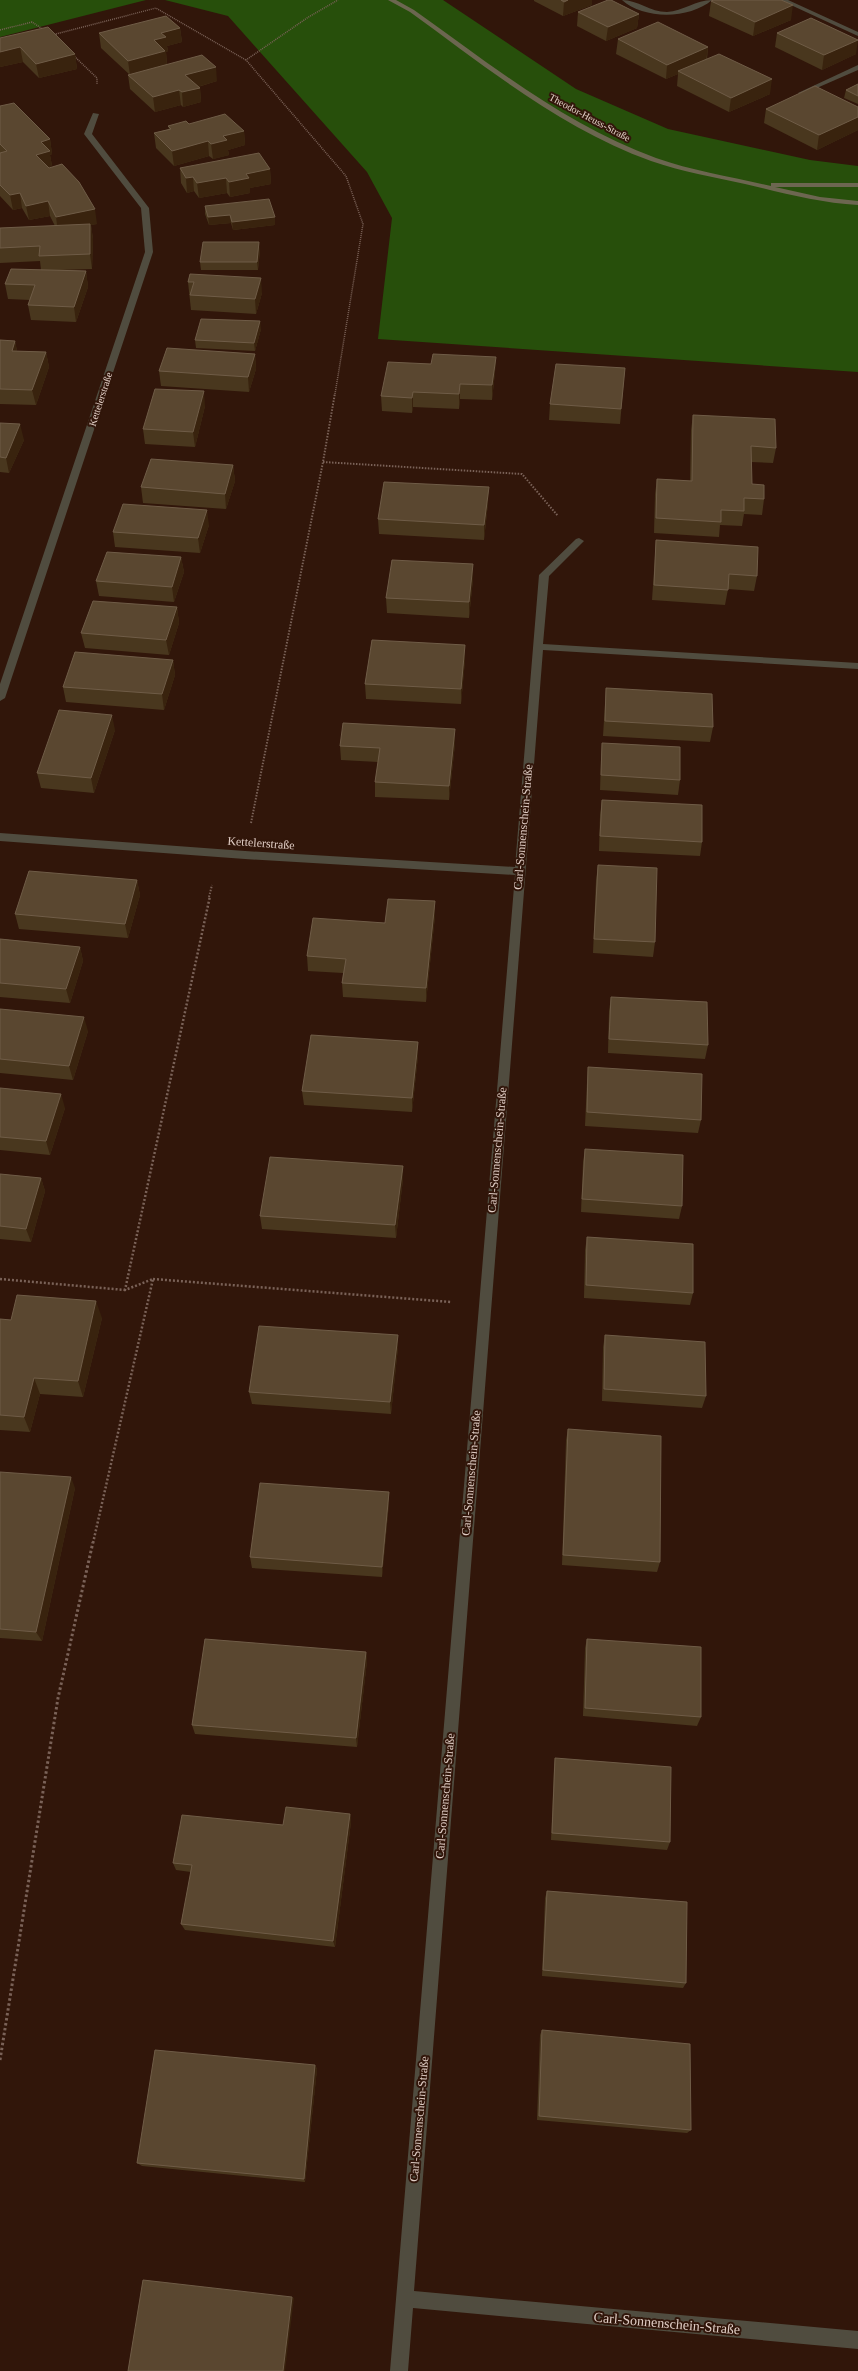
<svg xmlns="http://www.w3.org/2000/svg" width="858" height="2371" viewBox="0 0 858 2371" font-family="Georgia,serif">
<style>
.forest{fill:#274f0b}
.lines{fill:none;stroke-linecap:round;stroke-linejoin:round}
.path-far3{stroke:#7a6258;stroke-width:1.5;stroke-dasharray:1 1;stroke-linecap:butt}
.path-far2{stroke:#7a6258;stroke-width:2;stroke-dasharray:1.5 1.5;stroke-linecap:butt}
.path-far1{stroke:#7a6258;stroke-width:2.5;stroke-dasharray:2 2;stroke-linecap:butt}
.path{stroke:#7a6258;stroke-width:3;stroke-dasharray:2.5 2.5;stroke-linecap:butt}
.lane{fill:#504c3f;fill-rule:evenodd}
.street{fill:#504c3f;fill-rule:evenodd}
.secondary{fill:#6c6650;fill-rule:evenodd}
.wall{fill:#49371e}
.shaded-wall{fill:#39230e}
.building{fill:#5a4730;stroke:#6f5c47}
.labels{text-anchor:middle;stroke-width:4;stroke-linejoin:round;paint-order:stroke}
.far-street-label{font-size:10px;fill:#e0cdc5;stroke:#31160a}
.street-label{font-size:12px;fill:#e0cdc5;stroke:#31160a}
.near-street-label{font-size:14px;fill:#e0cdc5;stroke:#31160a}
</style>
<rect width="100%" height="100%" fill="#31160a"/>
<g class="forest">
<path d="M 0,0 L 146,0 L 0,37 Z"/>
<path d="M 165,0 L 443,0 L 576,89 L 668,129 L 810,160 L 858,166 L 858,372 L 378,339 L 392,218 L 367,172 L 228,16 Z"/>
</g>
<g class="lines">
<g class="path-far3">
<path d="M 0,30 L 32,22 L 44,30"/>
<path d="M 52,35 L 156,8 L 246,60"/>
<path d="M 73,55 L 97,78 L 97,84"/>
<path d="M 335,394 L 363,224 L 346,176 L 246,60 L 307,18 L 338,0"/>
</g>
<g class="path-far2">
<path d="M 323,462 L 522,474 L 558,516"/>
<path d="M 251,823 L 323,462 L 335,393"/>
<path d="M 209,897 L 212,885"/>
</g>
<g class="path-far1">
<path d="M 0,1279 L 125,1290"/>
<path d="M 153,1279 L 451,1302"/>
<path d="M 93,1543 L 153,1279 L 125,1290 L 210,896"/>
</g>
<path class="path" d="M 0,2060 L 58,1698 L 93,1542"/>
<path class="lane" d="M 858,65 L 858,70 L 803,94 L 798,93 Z"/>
<g class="street">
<path d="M 622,0 C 638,0 650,12 667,12 C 683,11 696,0 712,0 C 690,19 644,20 622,0 Z"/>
<path d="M 780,0 L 788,0 L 858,32 L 858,36 Z"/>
<path d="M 93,113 L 99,114 L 92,134 L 149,208 L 153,252 L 5,698 L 0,701 L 0,684 L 145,252 L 141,208 L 84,134 Z"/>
<path d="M 579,538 L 584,541 L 549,576 L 543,644 L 858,663 L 858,669 L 543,650 L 414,2291 L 858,2331 L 858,2349 L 413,2308 L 408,2371 L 390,2371 L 515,875 L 245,859 L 0,841 L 0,833 L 245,851 L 515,867 L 539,575 L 576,539 Z"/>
</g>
<path class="secondary" d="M 388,0 L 396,0 L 414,10 C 490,64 567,126 656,158 C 693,171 733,177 771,186 L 771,183 L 858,183 L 858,187 L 775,187 L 820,197 L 858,201 L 858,205 C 819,203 783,193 745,184 C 714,177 682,172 651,161 C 562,129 486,67 410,12 Z"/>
</g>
<g class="wall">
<path d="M 534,0 L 592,0 L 592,5 L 563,16 L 534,1 Z"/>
<path d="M 711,1 L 791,20 L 753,36 L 709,16 Z"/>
<path d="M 578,12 L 639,14 L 637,28 L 606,41 L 577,26 Z"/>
<path d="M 180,28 L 182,42 L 167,46 L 168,51 L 166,52 L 167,64 L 217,81 L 198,87 L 200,88 L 201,102 L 183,107 L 181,105 L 155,112 L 130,89 L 128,75 L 130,75 L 101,48 L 99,33 Z"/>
<path d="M 777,33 L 856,54 L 822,70 L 775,47 Z"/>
<path d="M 0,38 L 75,54 L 77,69 L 39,78 L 23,62 L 0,67 Z"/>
<path d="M 618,39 L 708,47 L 707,59 L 770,94 L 729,112 L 677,86 L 678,74 L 666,79 L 616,54 Z"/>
<path d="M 858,84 L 858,104 L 844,98 L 846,90 Z"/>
<path d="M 0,106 L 50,139 L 52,154 L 50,155 L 52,166 L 48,167 L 97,224 L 91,225 L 93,239 L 92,269 L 60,270 L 86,271 L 88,287 L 76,322 L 31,320 L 28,305 L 30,300 L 8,299 L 5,284 L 41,270 L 40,261 L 0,263 L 0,228 L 55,226 L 50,216 L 29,220 L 22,208 L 13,210 L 0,196 Z"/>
<path d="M 858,107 L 858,130 L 817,150 L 764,123 L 766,109 Z"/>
<path d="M 189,124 L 244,131 L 245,145 L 228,150 L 229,155 L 213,159 L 209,156 L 174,166 L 156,148 L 154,133 L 169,129 L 168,126 Z"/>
<path d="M 180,168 L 270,169 L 271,184 L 250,188 L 250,193 L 230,197 L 227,193 L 199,198 L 194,191 L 187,193 L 181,183 Z"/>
<path d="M 205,206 L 275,217 L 275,225 L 233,230 L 231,223 L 209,225 L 205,214 Z"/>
<path d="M 260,250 L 258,270 L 201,270 L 200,262 Z"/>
<path d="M 190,274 L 262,293 L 256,314 L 191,310 L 188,282 Z"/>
<path d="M 261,329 L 255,351 L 196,348 L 195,340 Z"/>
<path d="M 0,340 L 15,341 L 17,351 L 46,352 L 49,367 L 36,405 L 0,404 Z"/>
<path d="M 255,354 L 256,369 L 249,392 L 161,386 L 159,371 Z"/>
<path d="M 496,357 L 495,372 L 492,400 L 460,399 L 459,409 L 413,407 L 412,413 L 382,411 L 381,396 L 431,364 Z"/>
<path d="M 625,368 L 620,424 L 549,420 L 550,404 Z"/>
<path d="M 205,406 L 195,447 L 145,444 L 143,429 Z"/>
<path d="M 693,415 L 776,448 L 773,463 L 751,462 L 752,484 L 764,499 L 762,515 L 744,514 L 742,526 L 720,525 L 719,537 L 654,533 L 655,494 L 657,479 L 690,481 L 691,430 Z"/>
<path d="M 0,423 L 24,440 L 9,473 L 0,472 Z"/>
<path d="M 233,465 L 235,481 L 226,509 L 143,503 L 141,487 Z"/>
<path d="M 488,503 L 484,540 L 379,534 L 378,519 Z"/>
<path d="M 209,525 L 200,553 L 115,547 L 113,532 Z"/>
<path d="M 656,540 L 757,576 L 754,591 L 728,589 L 725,605 L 652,600 Z"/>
<path d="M 181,557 L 184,572 L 174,602 L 99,596 L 96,581 Z"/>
<path d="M 473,579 L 469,618 L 387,613 L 386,598 Z"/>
<path d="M 177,607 L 179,623 L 169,655 L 85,648 L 81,633 Z"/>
<path d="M 173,660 L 175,675 L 164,710 L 66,702 L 63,687 Z"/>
<path d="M 465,660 L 461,704 L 366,699 L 365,684 Z"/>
<path d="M 606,688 L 713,727 L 710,742 L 603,736 L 605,703 Z"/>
<path d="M 115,730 L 94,793 L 41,788 L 37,773 Z"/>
<path d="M 602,743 L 680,780 L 678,795 L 600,790 L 601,758 Z"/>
<path d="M 455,744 L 449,800 L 375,797 L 375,782 L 378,762 L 341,760 L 340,746 Z"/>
<path d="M 602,800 L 702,842 L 700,856 L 599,851 L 600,815 Z"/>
<path d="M 598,865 L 655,942 L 653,957 L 593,953 L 596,880 Z"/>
<path d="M 137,880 L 140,895 L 128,938 L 19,929 L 15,914 Z"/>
<path d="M 435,901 L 435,916 L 426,1002 L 343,997 L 342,983 L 343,973 L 308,971 L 307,956 Z"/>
<path d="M 0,939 L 80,947 L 83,961 L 70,1003 L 0,997 Z"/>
<path d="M 611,997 L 708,1045 L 705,1059 L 608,1053 L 609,1011 Z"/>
<path d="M 0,1009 L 88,1031 L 73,1080 L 0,1073 Z"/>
<path d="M 418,1042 L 418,1056 L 412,1112 L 304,1105 L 302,1091 Z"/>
<path d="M 588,1067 L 701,1120 L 698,1133 L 585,1126 L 587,1081 Z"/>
<path d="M 0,1088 L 65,1108 L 50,1155 L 0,1150 Z"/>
<path d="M 585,1149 L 682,1206 L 679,1219 L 581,1212 L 583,1162 Z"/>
<path d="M 403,1166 L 403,1179 L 396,1238 L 262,1229 L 260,1216 Z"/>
<path d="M 0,1174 L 41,1178 L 45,1191 L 31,1242 L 0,1239 Z"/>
<path d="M 587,1237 L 693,1293 L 690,1305 L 584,1298 L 585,1250 Z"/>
<path d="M 102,1318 L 83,1397 L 40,1394 L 30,1432 L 0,1430 L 0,1319 L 11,1320 Z"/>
<path d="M 605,1335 L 706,1396 L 702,1408 L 602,1401 L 603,1347 Z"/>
<path d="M 398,1347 L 391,1414 L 252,1404 L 249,1392 Z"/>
<path d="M 568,1429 L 660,1562 L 657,1572 L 562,1565 L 566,1440 Z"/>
<path d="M 0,1472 L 75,1488 L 42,1641 L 0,1638 Z"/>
<path d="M 389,1492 L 389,1503 L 382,1577 L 252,1568 L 250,1557 Z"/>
<path d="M 587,1639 L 701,1717 L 697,1726 L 583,1716 L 585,1648 Z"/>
<path d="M 366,1652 L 367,1661 L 357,1747 L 195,1734 L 192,1725 Z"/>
<path d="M 555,1758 L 670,1842 L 667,1850 L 551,1840 L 554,1766 Z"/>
<path d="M 350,1814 L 351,1822 L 335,1947 L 185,1930 L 181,1924 L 191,1872 L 176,1870 L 173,1863 L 283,1825 Z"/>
<path d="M 547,1891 L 686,1983 L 683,1988 L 542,1976 L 545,1898 Z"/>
<path d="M 542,2030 L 691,2130 L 687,2133 L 537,2120 L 540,2035 Z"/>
<path d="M 315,2065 L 317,2069 L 305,2182 L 142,2166 L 137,2163 Z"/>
</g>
<g class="shaded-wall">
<path d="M 568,0 L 592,0 L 592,5 L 563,16 L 564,2 Z"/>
<path d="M 793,5 L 791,20 L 753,36 L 755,22 Z"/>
<path d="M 639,14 L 637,28 L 606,41 L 608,27 Z"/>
<path d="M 180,28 L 182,42 L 167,46 L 168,51 L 166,52 L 167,66 L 130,75 L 128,61 L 154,40 L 161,33 Z"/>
<path d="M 858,40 L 856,54 L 822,70 L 824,55 Z"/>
<path d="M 20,47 L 23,62 L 0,67 L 0,52 Z"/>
<path d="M 708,47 L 706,61 L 678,71 L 678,74 L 666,79 L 667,65 Z"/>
<path d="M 75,54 L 77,69 L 39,78 L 36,64 Z"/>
<path d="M 216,67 L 217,81 L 187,90 L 185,75 Z"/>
<path d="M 772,79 L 770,94 L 729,112 L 731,98 Z"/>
<path d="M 200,88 L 201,102 L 183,107 L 182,92 Z"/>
<path d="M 179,90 L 181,105 L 155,112 L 153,97 Z"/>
<path d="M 858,117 L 858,130 L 817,150 L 819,135 Z"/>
<path d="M 244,131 L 245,145 L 228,150 L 229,155 L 213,159 L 211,144 L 223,136 Z"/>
<path d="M 50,139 L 52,154 L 50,155 L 52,166 L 39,169 L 36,155 L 41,142 Z"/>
<path d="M 208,141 L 209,156 L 174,166 L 172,151 Z"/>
<path d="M 270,169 L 271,184 L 250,188 L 250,193 L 230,197 L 229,182 L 246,174 Z"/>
<path d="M 193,177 L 194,191 L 187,193 L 186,178 Z"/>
<path d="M 226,178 L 227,193 L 199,198 L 197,183 Z"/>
<path d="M 20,193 L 22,208 L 13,210 L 10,195 Z"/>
<path d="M 48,201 L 50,216 L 29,220 L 26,206 Z"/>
<path d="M 95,209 L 97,224 L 91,225 L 93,239 L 92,269 L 90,254 L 58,232 L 56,217 Z"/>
<path d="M 230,215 L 231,223 L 209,225 L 208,217 Z"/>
<path d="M 275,217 L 275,225 L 233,230 L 232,222 Z"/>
<path d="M 259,242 L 260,250 L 258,270 L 257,262 Z"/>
<path d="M 86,271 L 88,287 L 76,322 L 74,307 Z"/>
<path d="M 261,278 L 262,293 L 256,314 L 255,299 Z"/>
<path d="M 260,321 L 261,329 L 255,351 L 254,343 Z"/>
<path d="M 15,341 L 18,356 L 12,351 Z"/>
<path d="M 46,352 L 49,367 L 36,405 L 32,390 Z"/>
<path d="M 255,354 L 256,369 L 249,392 L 248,377 Z"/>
<path d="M 496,357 L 495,372 L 492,400 L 492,385 Z"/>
<path d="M 460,384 L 460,399 L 459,409 L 459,394 Z"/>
<path d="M 204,391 L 205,406 L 195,447 L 193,432 Z"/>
<path d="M 413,392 L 413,407 L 412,413 L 412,398 Z"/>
<path d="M 20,424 L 24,440 L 9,473 L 6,458 Z"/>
<path d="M 233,465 L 235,481 L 226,509 L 225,494 Z"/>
<path d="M 489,487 L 488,503 L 484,540 L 484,525 Z"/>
<path d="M 207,510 L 209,525 L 200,553 L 198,538 Z"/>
<path d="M 181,557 L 184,572 L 174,602 L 172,587 Z"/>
<path d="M 473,564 L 473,579 L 469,618 L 469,602 Z"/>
<path d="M 177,607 L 179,623 L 169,655 L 166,640 Z"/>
<path d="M 465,645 L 465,660 L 461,704 L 461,689 Z"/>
<path d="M 173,660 L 175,675 L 164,710 L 162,694 Z"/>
<path d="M 112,715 L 115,730 L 94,793 L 91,778 Z"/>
<path d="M 455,729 L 455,744 L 449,800 L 449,786 Z"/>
<path d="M 137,880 L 140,895 L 128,938 L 125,924 Z"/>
<path d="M 435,901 L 435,916 L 426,1002 L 426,988 Z"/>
<path d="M 80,947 L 83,961 L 70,1003 L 66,989 Z"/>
<path d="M 84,1017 L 88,1031 L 73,1080 L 69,1066 Z"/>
<path d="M 418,1042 L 418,1056 L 412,1112 L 412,1098 Z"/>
<path d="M 61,1094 L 65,1108 L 50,1155 L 46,1141 Z"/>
<path d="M 403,1166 L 403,1179 L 396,1238 L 395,1225 Z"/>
<path d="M 41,1178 L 45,1191 L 31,1242 L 26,1229 Z"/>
<path d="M 96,1301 L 102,1318 L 83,1397 L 78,1381 Z"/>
<path d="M 398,1335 L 398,1347 L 391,1414 L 390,1402 Z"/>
<path d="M 34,1378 L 40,1394 L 30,1432 L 24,1417 Z"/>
<path d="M 71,1477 L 75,1488 L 42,1641 L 36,1632 Z"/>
<path d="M 389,1492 L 389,1503 L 382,1577 L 382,1567 Z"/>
<path d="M 366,1652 L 367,1661 L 357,1747 L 356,1738 Z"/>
<path d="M 350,1814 L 351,1822 L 335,1947 L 333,1941 Z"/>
<path d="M 315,2065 L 317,2069 L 305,2182 L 304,2179 Z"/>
<path d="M 292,2297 L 294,2298 L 285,2371 L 283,2371 Z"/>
</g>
<g class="building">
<path d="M 561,0 L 568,0 L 564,2 Z"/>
<path d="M 608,0 L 611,0 L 639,14 L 608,27 L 578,12 Z"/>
<path d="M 714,0 L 781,0 L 793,5 L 755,22 L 711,1 Z"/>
<path d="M 166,16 L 180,28 L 161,33 L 166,37 L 154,40 L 165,51 L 128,61 L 99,33 Z"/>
<path d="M 811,18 L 858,40 L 824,55 L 777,33 Z"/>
<path d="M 658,22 L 708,47 L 667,65 L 618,39 Z"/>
<path d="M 48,27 L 75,54 L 36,64 L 20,47 L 0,52 L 0,38 Z"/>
<path d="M 719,54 L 772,79 L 731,98 L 678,71 Z"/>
<path d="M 202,55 L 216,67 L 185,75 L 200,88 L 182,92 L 179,90 L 153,97 L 128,75 Z"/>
<path d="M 858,84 L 858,96 L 846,90 Z"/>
<path d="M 815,86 L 858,107 L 858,117 L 819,135 L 766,109 Z"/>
<path d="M 14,103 L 50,139 L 41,142 L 50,151 L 36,155 L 49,168 L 62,164 L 79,182 L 95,209 L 56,217 L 48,201 L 26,206 L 20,193 L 10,195 L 0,185 L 0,153 L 7,151 L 0,144 L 0,106 Z"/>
<path d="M 225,114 L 244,131 L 223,136 L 227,140 L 211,144 L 208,141 L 172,151 L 154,133 L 171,129 L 168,126 L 186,121 L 189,124 Z"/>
<path d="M 259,153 L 270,169 L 246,174 L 249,178 L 229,182 L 226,178 L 197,183 L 193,177 L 186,178 L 180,168 Z"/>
<path d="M 269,199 L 275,217 L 232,222 L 230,215 L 208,217 L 205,206 Z"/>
<path d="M 90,224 L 90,254 L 39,256 L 40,246 L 0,248 L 0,228 Z"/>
<path d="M 203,242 L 259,242 L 257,262 L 200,262 Z"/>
<path d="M 11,269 L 86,271 L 74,307 L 28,305 L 35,285 L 5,284 Z"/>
<path d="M 190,274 L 261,278 L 255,299 L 190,295 L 194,282 L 188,282 Z"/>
<path d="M 201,319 L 260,321 L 254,343 L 195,340 Z"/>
<path d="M 0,340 L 15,341 L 12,351 L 46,352 L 32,390 L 0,389 Z"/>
<path d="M 167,348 L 255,354 L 248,377 L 159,371 Z"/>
<path d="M 433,354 L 496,357 L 492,385 L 460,384 L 459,394 L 413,392 L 412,398 L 381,396 L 388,362 L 431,364 Z"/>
<path d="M 556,364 L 625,368 L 621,409 L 550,404 Z"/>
<path d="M 155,389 L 204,391 L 193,432 L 143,429 Z"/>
<path d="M 693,415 L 775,419 L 776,448 L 751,446 L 752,484 L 764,485 L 764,499 L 744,498 L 744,511 L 721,510 L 721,522 L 656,518 L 657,479 L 692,481 Z"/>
<path d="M 0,423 L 20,424 L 6,458 L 0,457 Z"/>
<path d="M 151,459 L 233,465 L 225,494 L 141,487 Z"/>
<path d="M 384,482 L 489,487 L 484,525 L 378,519 Z"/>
<path d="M 123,504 L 207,510 L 198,538 L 113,532 Z"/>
<path d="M 656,540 L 758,547 L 757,576 L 729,574 L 728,590 L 654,585 Z"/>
<path d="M 107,552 L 181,557 L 172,587 L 96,581 Z"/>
<path d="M 392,560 L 473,564 L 469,602 L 386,598 Z"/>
<path d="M 93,601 L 177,607 L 166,640 L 81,633 Z"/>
<path d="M 372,640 L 465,645 L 461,689 L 365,684 Z"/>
<path d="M 75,652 L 173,660 L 162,694 L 63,687 Z"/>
<path d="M 606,688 L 712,694 L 713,727 L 605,721 Z"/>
<path d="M 59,710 L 112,715 L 91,778 L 37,773 Z"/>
<path d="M 343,723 L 455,729 L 449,786 L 375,782 L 380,748 L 340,746 Z"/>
<path d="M 602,743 L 680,747 L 680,780 L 601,775 Z"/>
<path d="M 602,800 L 702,805 L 702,842 L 600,836 Z"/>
<path d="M 598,865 L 657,868 L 655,942 L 594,939 Z"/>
<path d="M 29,871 L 137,880 L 125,924 L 15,914 Z"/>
<path d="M 388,899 L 435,901 L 426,988 L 342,983 L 346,959 L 307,956 L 313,918 L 385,923 Z"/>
<path d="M 0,939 L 80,947 L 66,989 L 0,983 Z"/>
<path d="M 611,997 L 707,1002 L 708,1045 L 609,1039 Z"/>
<path d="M 0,1009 L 84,1017 L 69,1066 L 0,1059 Z"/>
<path d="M 311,1035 L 418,1042 L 412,1098 L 302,1091 Z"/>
<path d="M 588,1067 L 702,1074 L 701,1120 L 587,1112 Z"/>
<path d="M 0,1088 L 61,1094 L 46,1141 L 0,1137 Z"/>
<path d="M 585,1149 L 683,1155 L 682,1206 L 582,1199 Z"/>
<path d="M 270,1157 L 403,1166 L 395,1225 L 260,1216 Z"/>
<path d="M 0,1174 L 41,1178 L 26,1229 L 0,1226 Z"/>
<path d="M 587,1237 L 693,1244 L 693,1293 L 586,1285 Z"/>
<path d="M 17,1295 L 96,1301 L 78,1381 L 34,1378 L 24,1417 L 0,1415 L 0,1319 L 11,1320 Z"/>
<path d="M 259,1326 L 398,1335 L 390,1402 L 249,1392 Z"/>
<path d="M 605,1335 L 705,1342 L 706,1396 L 604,1389 Z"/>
<path d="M 568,1429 L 661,1436 L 660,1562 L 563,1555 Z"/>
<path d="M 0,1472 L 71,1477 L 36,1632 L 0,1629 Z"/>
<path d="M 260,1483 L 389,1492 L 382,1567 L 250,1557 Z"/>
<path d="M 205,1639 L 366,1652 L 356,1738 L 192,1725 Z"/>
<path d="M 587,1639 L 701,1647 L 701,1717 L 585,1708 Z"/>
<path d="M 555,1758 L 671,1767 L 670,1842 L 552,1833 Z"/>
<path d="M 286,1807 L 350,1814 L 333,1941 L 181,1924 L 192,1865 L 173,1863 L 182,1815 L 283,1825 Z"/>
<path d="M 547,1891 L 687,1902 L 686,1983 L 543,1970 Z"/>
<path d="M 542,2030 L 690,2044 L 691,2130 L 539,2116 Z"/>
<path d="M 155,2050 L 315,2065 L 304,2179 L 137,2163 Z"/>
<path d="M 143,2280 L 292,2297 L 283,2371 L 128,2371 Z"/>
</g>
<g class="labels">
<g class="far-street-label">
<text transform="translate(590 117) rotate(28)" y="4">Theodor-Heuss-Straße</text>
<text transform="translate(100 399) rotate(-72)" y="4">Kettelerstraße</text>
</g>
<g class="street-label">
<text transform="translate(523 827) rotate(-85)" y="4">Carl-Sonnenschein-Straße</text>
<text transform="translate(261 843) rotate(4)" y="4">Kettelerstraße</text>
<text transform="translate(497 1150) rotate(-85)" y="4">Carl-Sonnenschein-Straße</text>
<text transform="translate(471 1473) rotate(-85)" y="4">Carl-Sonnenschein-Straße</text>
<text transform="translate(445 1796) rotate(-85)" y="4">Carl-Sonnenschein-Straße</text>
<text transform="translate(419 2119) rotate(-85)" y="4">Carl-Sonnenschein-Straße</text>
</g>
<g class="near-street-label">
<text transform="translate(667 2323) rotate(5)" y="5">Carl-Sonnenschein-Straße</text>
</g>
</g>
</svg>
